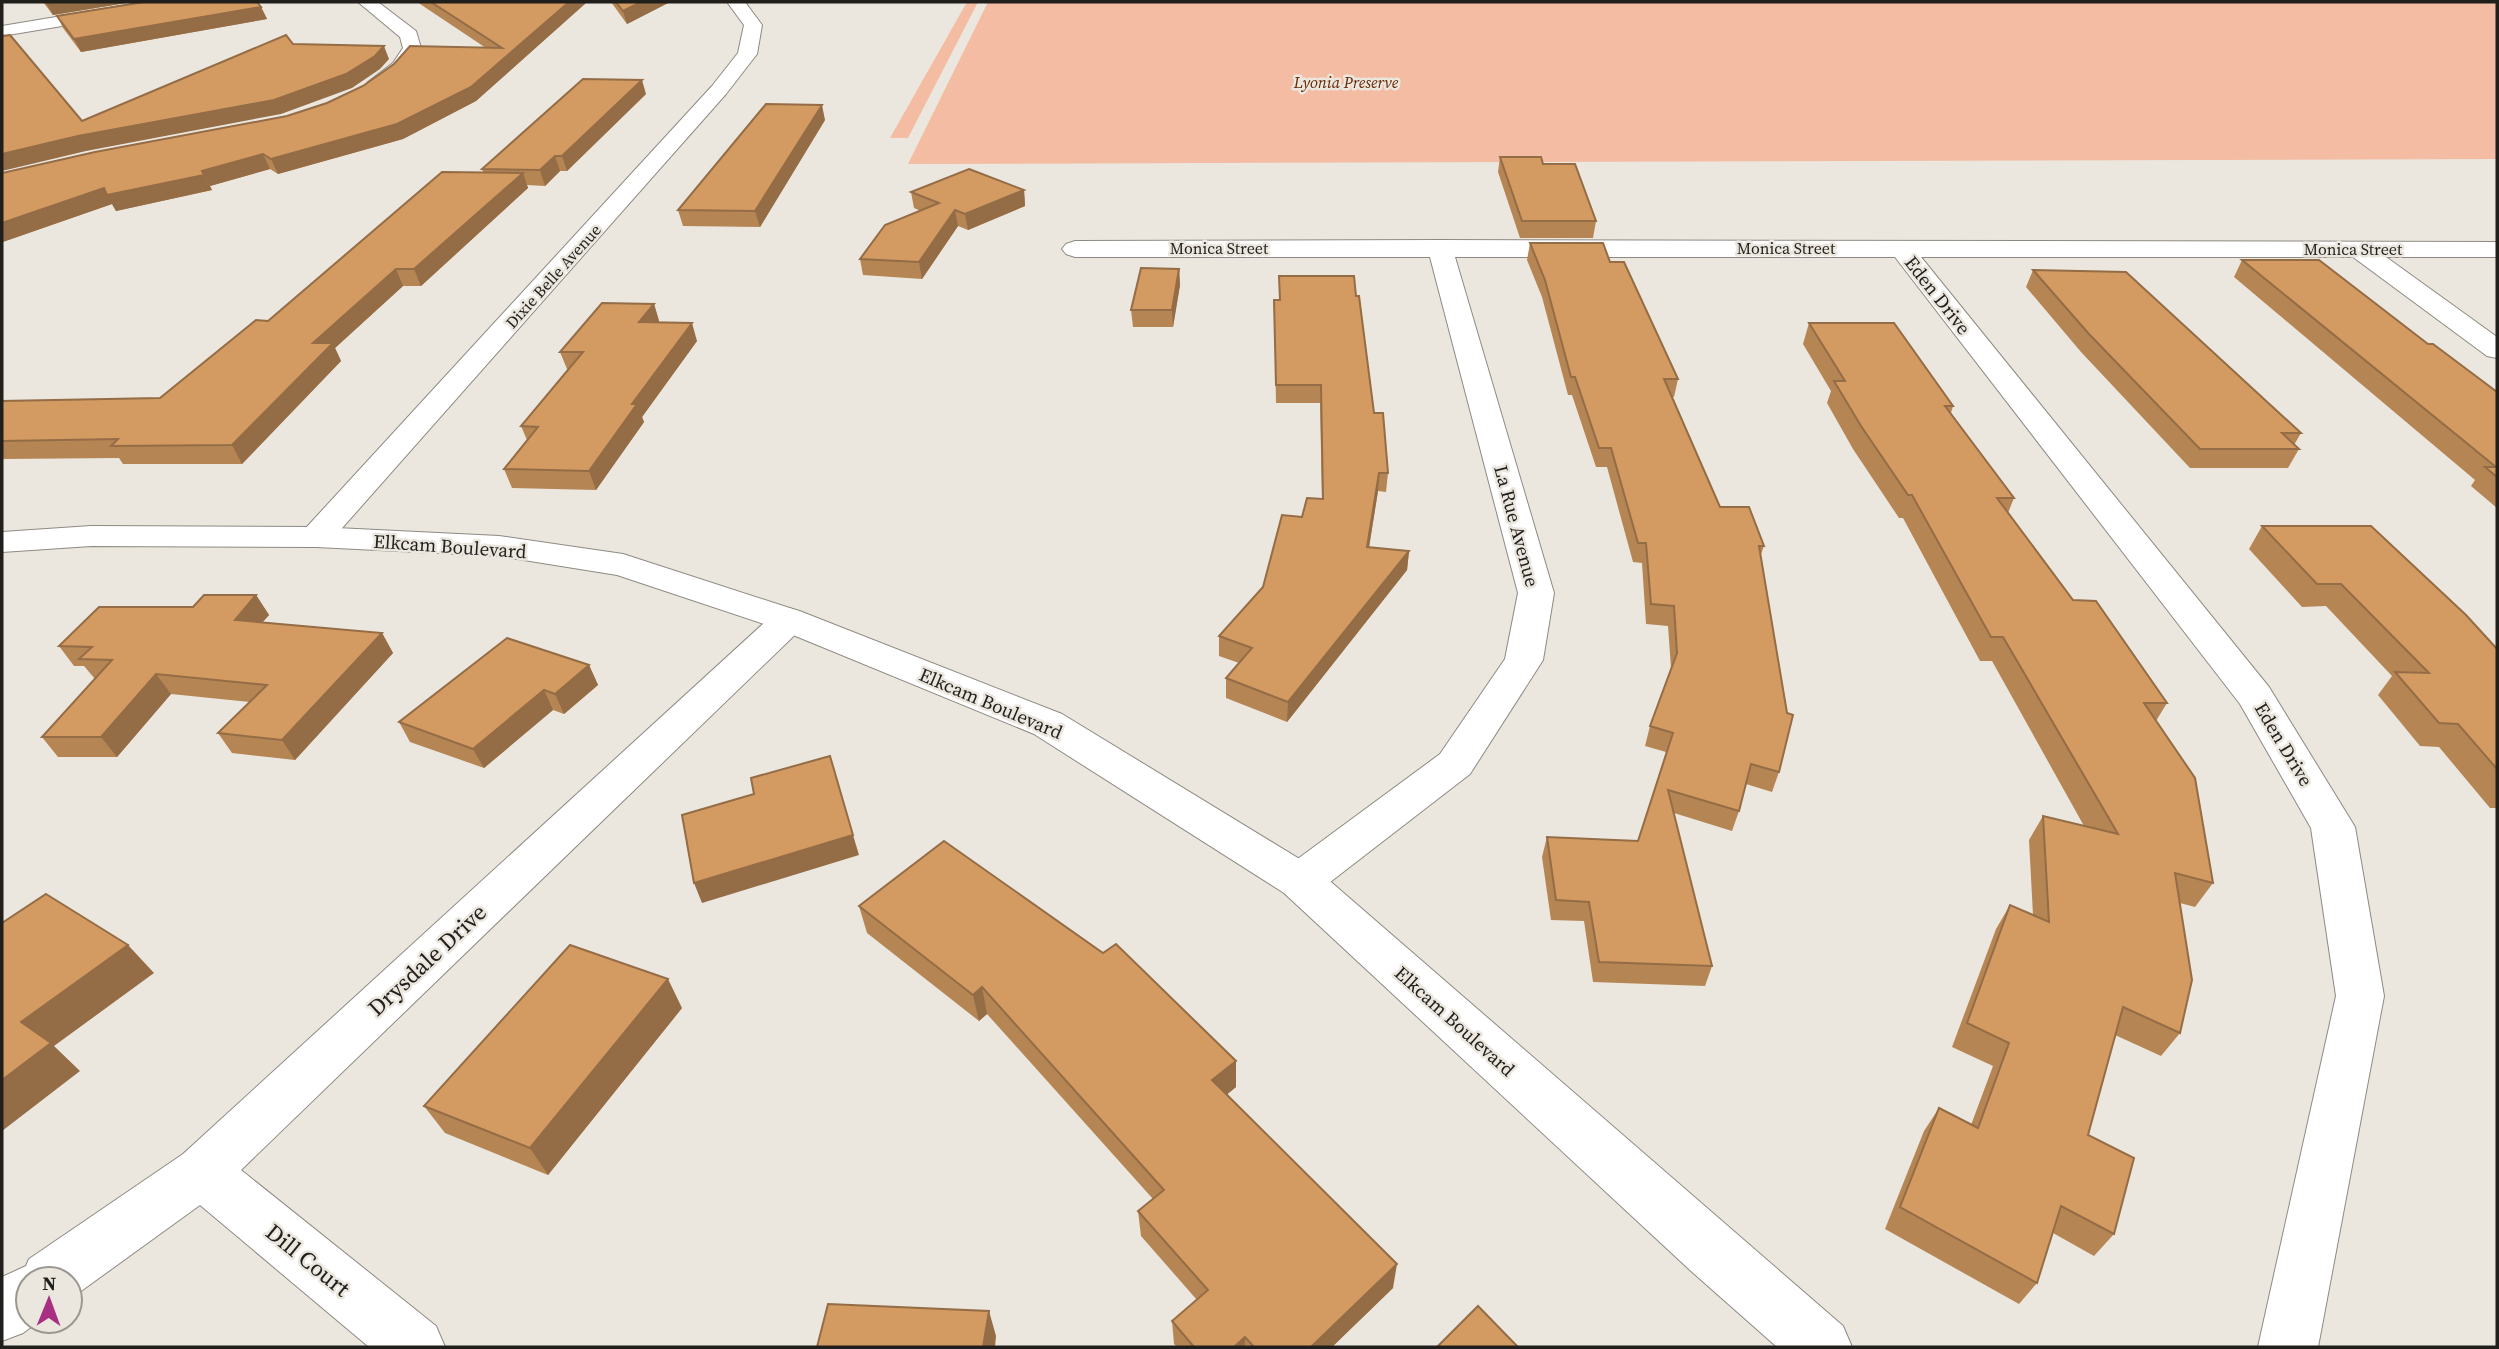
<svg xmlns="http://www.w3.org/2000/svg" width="2499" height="1349" viewBox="0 0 2499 1349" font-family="'Source Serif 4',serif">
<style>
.green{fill:#f3bca3}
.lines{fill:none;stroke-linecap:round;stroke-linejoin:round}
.minor-casing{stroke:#8e8a83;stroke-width:2}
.tertiary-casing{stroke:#8e8a83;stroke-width:2}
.minor{fill:#fff;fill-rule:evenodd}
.tertiary{fill:#fff;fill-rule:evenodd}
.wall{fill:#b58554}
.shaded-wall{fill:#946c45}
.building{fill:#d39b62;stroke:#946c45;stroke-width:2}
.labels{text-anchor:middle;stroke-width:5;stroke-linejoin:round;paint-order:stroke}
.far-park-label{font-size:16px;font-style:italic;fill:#682700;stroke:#ebe7df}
.far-street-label{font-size:16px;fill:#201f1c;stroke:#ebe7df}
.street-label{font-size:19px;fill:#201f1c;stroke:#ebe7df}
.near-street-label{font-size:23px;fill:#201f1c;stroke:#ebe7df}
</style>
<rect width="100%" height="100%" fill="#ebe7df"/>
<g class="green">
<path d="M 967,2 L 978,2 L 908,138 L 890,138 Z"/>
<path d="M 988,2 L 2497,2 L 2497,159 L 908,164 Z"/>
</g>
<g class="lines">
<g class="minor-casing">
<g id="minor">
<path d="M 146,2 L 185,2 L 176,7 L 2,36 L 2,26 Z"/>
<path d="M 358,2 L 378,2 L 416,31 L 421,48 C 411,65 394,92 371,86 L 368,82 L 393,63 L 403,48 L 400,37 Z"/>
<path d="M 727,2 L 745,2 L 762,25 L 757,54 L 726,94 L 328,544 L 316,547 L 304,544 L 299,537 L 304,530 L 712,86 L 738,53 L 744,25 Z"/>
<path d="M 1440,240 L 2497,242 L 2497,257 L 2386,257 L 2497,337 L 2497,358 L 2487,356 L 2353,257 L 1921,257 L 2269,687 L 2355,827 L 2384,996 L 2318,1347 L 2258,1347 L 2336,996 L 2311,828 L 2240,704 L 1895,257 L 1455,257 L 1554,593 L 1543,660 L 1470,774 L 1316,893 L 1300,899 L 1284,893 L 1278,881 L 1284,869 L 1440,754 L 1505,659 L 1518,593 L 1430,257 L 1075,257 L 1066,254 L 1062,249 L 1066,244 L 1075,241 Z"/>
<path d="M 789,608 L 802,612 L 807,620 L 802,628 L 241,1170 L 436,1326 L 445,1347 L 369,1347 L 200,1205 L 70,1299 L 70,1279 L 28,1279 L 28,1321 L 39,1321 L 23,1333 L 2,1341 L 2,1277 L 26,1266 L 29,1259 L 183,1154 L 776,612 Z"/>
</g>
</g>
<g class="tertiary-casing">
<path id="tertiary" d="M 91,526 L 316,527 L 499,536 L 623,554 L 802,612 L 1062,714 L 1316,869 L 1843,1326 L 1852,1347 L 1777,1347 L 1691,1271 L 1284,893 L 1034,734 L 776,628 L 617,575 L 499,556 L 316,547 L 91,546 L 2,552 L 2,532 Z"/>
</g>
<use href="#minor" class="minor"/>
<use href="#tertiary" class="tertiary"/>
</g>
<g class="wall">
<path d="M 43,2 L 132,2 L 53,15 Z"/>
<path d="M 417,2 L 587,2 L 476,101 L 403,139 L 278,174 L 270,169 L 210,186 L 212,190 L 116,211 L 112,204 L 2,242 L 2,173 L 287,116 L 486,48 Z"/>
<path d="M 611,2 L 670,2 L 627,24 Z"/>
<path d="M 261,7 L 267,19 L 81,52 L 63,28 L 57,16 Z"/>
<path d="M 646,94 L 567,171 L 560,171 L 545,186 L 527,185 L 528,188 L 421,286 L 403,286 L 335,348 L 341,361 L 242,464 L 123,464 L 119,458 L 2,459 L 2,401 L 160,398 L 268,321 L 483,172 L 482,169 Z"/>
<path d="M 825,120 L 760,227 L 683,226 L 678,210 Z"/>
<path d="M 1500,157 L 1543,164 L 1596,221 L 1593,238 L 1520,238 L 1498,172 Z"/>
<path d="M 1024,190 L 1025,206 L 968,230 L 958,226 L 922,279 L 863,275 L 860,259 L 921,211 L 914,208 L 911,192 Z"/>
<path d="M 1530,243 L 1610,262 L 1678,379 L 1674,397 L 1672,397 L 1720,507 L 1764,546 L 1760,557 L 1779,772 L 1772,792 L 1746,784 L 1739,811 L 1732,831 L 1674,813 L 1712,966 L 1705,986 L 1593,982 L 1584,921 L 1551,920 L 1542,857 L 1547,837 L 1638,841 L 1666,752 L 1645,746 L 1650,726 L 1671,668 L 1668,626 L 1646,624 L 1642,563 L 1633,562 L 1607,467 L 1596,467 L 1572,395 L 1568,395 L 1542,297 L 1527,260 Z"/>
<path d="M 2242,260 L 2428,344 L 2497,392 L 2497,508 L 2471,486 L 2475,480 L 2234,277 Z"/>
<path d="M 1179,269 L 1180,285 L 1173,327 L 1133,327 L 1131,310 Z"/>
<path d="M 2033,270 L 2301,433 L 2294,445 L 2299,449 L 2288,468 L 2190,468 L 2081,352 L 2026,287 Z"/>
<path d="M 1279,276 L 1356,296 L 1374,413 L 1388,473 L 1386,492 L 1378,491 L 1369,547 L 1409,551 L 1407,570 L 1287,722 L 1226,698 L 1226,678 L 1239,663 L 1219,656 L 1219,636 L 1263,587 L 1302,517 L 1322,499 L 1320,403 L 1276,403 L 1274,300 L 1279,300 Z"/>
<path d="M 654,304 L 659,321 L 658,323 L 697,341 L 642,417 L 644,422 L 596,490 L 512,488 L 504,469 L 527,440 L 521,426 L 568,369 L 567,369 L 560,352 Z"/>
<path d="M 1809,323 L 1953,406 L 1951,413 L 2014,498 L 2008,513 L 2073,600 L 2167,703 L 2156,721 L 2213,883 L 2195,907 L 2180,903 L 2180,1033 L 2161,1056 L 2115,1035 L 2088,1135 L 2114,1234 L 2094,1256 L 2053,1233 L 2037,1283 L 2019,1304 L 1885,1229 L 1924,1131 L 1939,1108 L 1971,1125 L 1993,1066 L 1952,1047 L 1996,929 L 2010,905 L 2033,915 L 2029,840 L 2043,816 L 2084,826 L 1992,661 L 1980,661 L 1903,518 L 1899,518 L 1853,449 L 1827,403 L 1831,391 L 1803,344 Z"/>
<path d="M 2262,526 L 2497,649 L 2497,808 L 2490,808 L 2439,747 L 2420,746 L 2378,695 L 2392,676 L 2326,606 L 2302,607 L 2249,549 Z"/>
<path d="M 256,595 L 269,615 L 262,622 L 382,633 L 393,653 L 295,760 L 232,753 L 218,733 L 250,702 L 171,694 L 117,757 L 58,757 L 42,737 L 95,679 L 84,666 L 74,666 L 59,646 L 193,607 Z"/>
<path d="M 589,665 L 598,685 L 564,714 L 553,710 L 484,768 L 410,742 L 399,722 Z"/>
<path d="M 859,906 L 1236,1087 L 1227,1094 L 1393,1288 L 1332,1347 L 1177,1347 L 1174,1344 L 1172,1321 L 1197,1300 L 1141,1236 L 1138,1211 L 1153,1199 L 987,1014 L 979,1021 L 867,933 Z"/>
<path d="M 682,1008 L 548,1175 L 445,1133 L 424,1106 Z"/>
</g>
<g class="shaded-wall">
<path d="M 52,2 L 132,2 L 53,15 L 46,3 Z"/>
<path d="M 569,2 L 587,2 L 476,101 L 403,139 L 278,174 L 271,159 L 397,124 Z"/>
<path d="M 641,2 L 670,2 L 627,24 L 623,11 Z"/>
<path d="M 261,7 L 267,19 L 81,52 L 74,39 Z"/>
<path d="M 384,46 L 389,59 L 380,69 L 352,88 L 281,114 L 86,151 L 2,171 L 2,154 Z"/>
<path d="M 642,80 L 646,94 L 567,171 L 562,156 Z"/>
<path d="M 822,105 L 825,120 L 760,227 L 755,211 Z"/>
<path d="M 263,154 L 270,169 L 210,186 L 202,171 Z"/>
<path d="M 555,156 L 560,171 L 545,186 L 540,170 Z"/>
<path d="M 523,173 L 528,188 L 421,286 L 414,269 Z"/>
<path d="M 204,175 L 212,190 L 116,211 L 112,204 L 3,242 L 2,241 L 2,223 L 104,188 Z"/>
<path d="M 1024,190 L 1025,206 L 968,230 L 965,214 Z"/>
<path d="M 955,210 L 958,226 L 922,279 L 919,262 Z"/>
<path d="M 396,269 L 403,286 L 335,348 L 341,361 L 242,464 L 232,445 L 313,343 Z"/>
<path d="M 1179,269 L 1180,285 L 1173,327 L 1172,310 Z"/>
<path d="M 654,304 L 659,321 L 645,339 L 639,322 Z"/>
<path d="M 692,323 L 697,341 L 642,417 L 644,422 L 596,490 L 589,471 L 632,404 Z"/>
<path d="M 1379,473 L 1378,491 L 1366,566 L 1367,547 Z"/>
<path d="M 1409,551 L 1407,570 L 1287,722 L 1288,702 Z"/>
<path d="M 256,595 L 269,615 L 248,639 L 235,620 Z"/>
<path d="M 382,633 L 393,653 L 295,760 L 282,740 Z"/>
<path d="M 589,665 L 598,685 L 564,714 L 555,694 Z"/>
<path d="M 156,674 L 171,694 L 117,757 L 101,737 Z"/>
<path d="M 544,690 L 553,710 L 484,768 L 473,749 Z"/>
<path d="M 853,835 L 859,855 L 702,903 L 694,883 Z"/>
<path d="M 128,945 L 154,973 L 54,1046 L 80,1071 L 2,1131 L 2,1080 L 21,1022 Z"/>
<path d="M 668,979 L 682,1008 L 548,1175 L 530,1148 Z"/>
<path d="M 982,987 L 987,1014 L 979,1021 L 973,995 Z"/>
<path d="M 1236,1061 L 1236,1087 L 1213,1106 L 1212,1080 Z"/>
<path d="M 1397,1264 L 1393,1288 L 1332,1347 L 1311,1347 Z"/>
<path d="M 989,1311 L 996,1336 L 995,1347 L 983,1347 Z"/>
<path d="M 1245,1337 L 1245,1347 L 1234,1347 Z"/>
</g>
<g class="building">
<path d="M 144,2 L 257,2 L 261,7 L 74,39 L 57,16 Z"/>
<path d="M 431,2 L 569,2 L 471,87 L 397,124 L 271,159 L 263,154 L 202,171 L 204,175 L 107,195 L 104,188 L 2,223 L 2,173 L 95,152 L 287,116 L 327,103 L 363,86 L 394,64 L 410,46 L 502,48 Z"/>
<path d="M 616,2 L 641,2 L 623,11 Z"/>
<path d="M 10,35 L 82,121 L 286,35 L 293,44 L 384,46 L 375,56 L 346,74 L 274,100 L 78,136 L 2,154 L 2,36 Z"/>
<path d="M 583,79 L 642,80 L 562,156 L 555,156 L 540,170 L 482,169 Z"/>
<path d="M 766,104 L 822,105 L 755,211 L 678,210 Z"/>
<path d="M 1500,157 L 1541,157 L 1543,164 L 1575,164 L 1596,221 L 1522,221 Z"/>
<path d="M 969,169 L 1024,190 L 965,214 L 955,210 L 919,262 L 860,259 L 885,225 L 939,203 L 911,192 Z"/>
<path d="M 442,172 L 523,173 L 414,269 L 396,269 L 313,343 L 333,343 L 232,445 L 111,446 L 118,439 L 2,441 L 2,401 L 160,398 L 256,320 L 268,321 Z"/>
<path d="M 1530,243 L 1603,243 L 1610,262 L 1624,262 L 1678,379 L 1664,379 L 1720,507 L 1749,507 L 1764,546 L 1759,546 L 1787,713 L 1793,715 L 1779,772 L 1751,764 L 1739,811 L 1668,790 L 1712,966 L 1599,962 L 1589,902 L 1556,900 L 1547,837 L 1638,841 L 1673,733 L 1650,726 L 1677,653 L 1674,606 L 1651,604 L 1646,543 L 1638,543 L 1611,448 L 1599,448 L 1575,377 L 1571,377 L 1545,280 Z"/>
<path d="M 2242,260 L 2319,260 L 2428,344 L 2433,344 L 2497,392 L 2497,477 L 2485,467 L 2496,467 Z"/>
<path d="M 1141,268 L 1179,269 L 1172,310 L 1131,310 Z"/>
<path d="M 2033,270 L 2126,272 L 2301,433 L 2282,433 L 2299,449 L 2200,449 L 2089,334 Z"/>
<path d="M 1279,276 L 1354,276 L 1356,296 L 1359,296 L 1374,413 L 1383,413 L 1388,473 L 1379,473 L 1367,547 L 1409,551 L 1288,702 L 1226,678 L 1252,648 L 1219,636 L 1263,587 L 1282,515 L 1302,517 L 1307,498 L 1323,499 L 1321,385 L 1276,385 L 1274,300 L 1280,300 Z"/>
<path d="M 602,303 L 654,304 L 639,322 L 692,323 L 632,404 L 637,404 L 589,471 L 504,469 L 538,427 L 521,426 L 583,352 L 560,352 Z"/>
<path d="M 1809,323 L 1894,323 L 1953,406 L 1945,406 L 2014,498 L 1997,498 L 2073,600 L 2096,601 L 2167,703 L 2144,703 L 2195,778 L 2213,883 L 2175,873 L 2192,980 L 2180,1033 L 2123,1007 L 2088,1135 L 2134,1158 L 2114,1234 L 2061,1206 L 2037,1283 L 1900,1207 L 1939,1108 L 1978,1128 L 2009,1043 L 1967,1023 L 2010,905 L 2049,922 L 2043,816 L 2118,834 L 2003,637 L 1991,637 L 1912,495 L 1908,495 L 1861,426 L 1834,381 L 1845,381 Z"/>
<path d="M 2262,526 L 2371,526 L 2466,615 L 2497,649 L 2497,769 L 2458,724 L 2439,723 L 2395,672 L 2429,673 L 2341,584 L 2317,584 Z"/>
<path d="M 204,595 L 256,595 L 235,620 L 382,633 L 282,740 L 218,733 L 267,685 L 156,674 L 101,737 L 42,737 L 112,660 L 79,659 L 92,647 L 59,646 L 99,607 L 193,607 Z"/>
<path d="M 507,638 L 589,665 L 555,694 L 544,690 L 473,749 L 399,722 Z"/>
<path d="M 830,756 L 853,835 L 694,883 L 682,815 L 754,794 L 751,778 Z"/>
<path d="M 944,841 L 1103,953 L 1116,944 L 1236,1061 L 1212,1080 L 1397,1264 L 1311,1347 L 1254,1347 L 1245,1337 L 1234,1347 L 1194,1347 L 1172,1321 L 1208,1290 L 1138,1211 L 1164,1190 L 982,987 L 973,995 L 859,906 Z"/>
<path d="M 46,894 L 128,945 L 21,1022 L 51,1043 L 2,1080 L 2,923 Z"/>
<path d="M 570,945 L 668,979 L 530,1148 L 424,1106 Z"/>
<path d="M 828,1304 L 989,1311 L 983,1347 L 817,1347 Z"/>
<path d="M 1478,1306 L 1518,1347 L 1437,1347 Z"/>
</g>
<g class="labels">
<g class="far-park-label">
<text x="1346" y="88">Lyonia Preserve</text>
</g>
<g class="far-street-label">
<text x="1219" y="254">Monica Street</text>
<text x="1786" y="254">Monica Street</text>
<text x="2353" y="255">Monica Street</text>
<text transform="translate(553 276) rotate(-48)" y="6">Dixie Belle Avenue</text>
</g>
<g class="street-label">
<text transform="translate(1938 295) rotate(52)" y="7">Eden Drive</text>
<text transform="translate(1517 526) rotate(75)" y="7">La Rue Avenue</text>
<text transform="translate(450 546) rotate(4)" y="7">Elkcam Boulevard</text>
<text transform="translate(991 703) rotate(23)" y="7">Elkcam Boulevard</text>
<text transform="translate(2284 744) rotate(59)" y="7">Eden Drive</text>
<text transform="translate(1455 1021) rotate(42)" y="7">Elkcam Boulevard</text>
</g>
<g class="near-street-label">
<text transform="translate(427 960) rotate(-43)" y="8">Drysdale Drive</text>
<text transform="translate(308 1260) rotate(39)" y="8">Dill Court</text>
</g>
</g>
<rect width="2499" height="1349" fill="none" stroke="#201f1c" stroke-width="7"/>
<g transform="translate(49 1300) rotate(1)"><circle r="33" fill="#ebe7df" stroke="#9a9791" stroke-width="2"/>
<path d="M0-5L12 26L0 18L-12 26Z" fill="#a92f83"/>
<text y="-10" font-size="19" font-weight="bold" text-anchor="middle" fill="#201f1c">N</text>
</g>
</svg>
